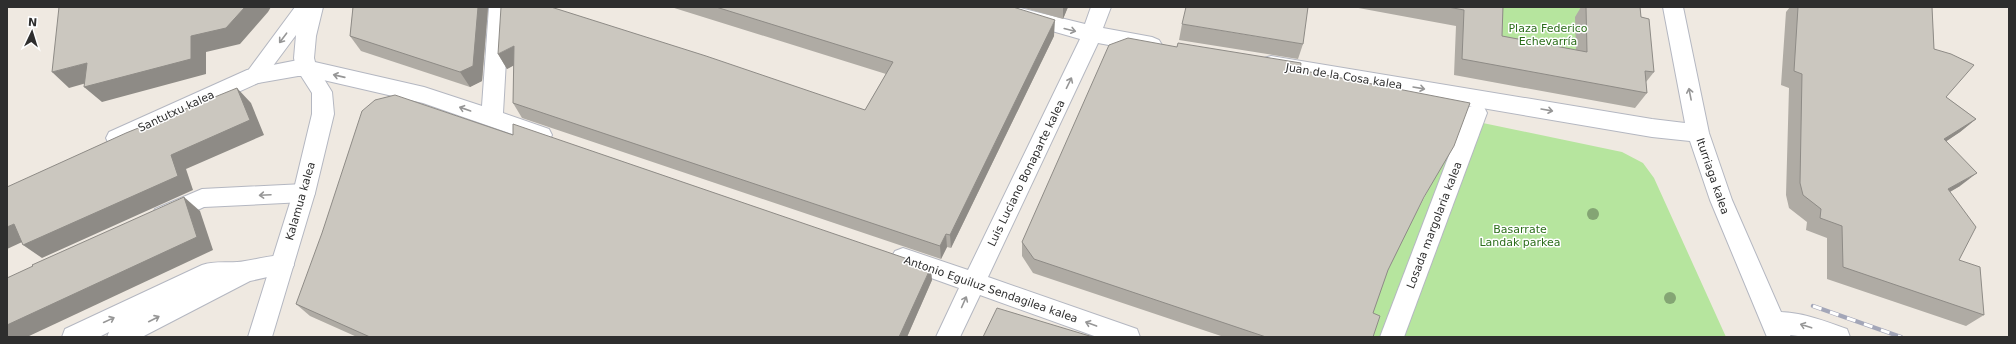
<svg xmlns="http://www.w3.org/2000/svg" width="2016" height="344" viewBox="0 0 2016 344" font-family="'DejaVu Sans',sans-serif">
<style>
.green{fill:#b6e59e}
.lines{fill:none;stroke-linecap:round;stroke-linejoin:round}
.pedestrian-casing{stroke:#b4b7c1;stroke-width:2}
.minor-casing{stroke:#b4b7c1;stroke-width:2}
.tertiary-casing{stroke:#b4b7c1;stroke-width:2}
.pedestrian{fill:#fff;fill-rule:evenodd}
.minor{fill:#fff;fill-rule:evenodd}
.tertiary{fill:#fff;fill-rule:evenodd}
.rail-casing{stroke:#a3a6b8;stroke-width:4.5}
.rail{stroke:#fff;stroke-width:3;stroke-dasharray:9;stroke-linecap:butt}
.tree{fill:#84a574}
.wall{fill:#afaba4}
.shaded-wall{fill:#8e8b86}
.building{fill:#cbc7bf;stroke:#8e8b86}
.oneway{stroke:#969696}
.labels{text-anchor:middle;stroke-width:3;stroke-linejoin:round;paint-order:stroke}
.park-label{font-size:11px;fill:#2c6e1b;stroke:#fff}
.street-label{font-size:11px;fill:#2e2e2e;stroke:#fff}
</style>
<rect width="100%" height="100%" fill="#efe9e1"/>
<g class="green">
<path d="M 1494,7 L 1586,7 L 1600,72 L 1493,52 Z"/>
<path d="M 1454,117 L 1622,152 L 1643,163 L 1654,178 L 1726,337 L 1369,337 L 1366,326 L 1380,283 L 1462,125 Z"/>
</g>
<g class="lines">
<g class="pedestrian-casing">
<path id="pedestrian" d="M 1476,105 L 1484,107 L 1487,113 L 1404,337 L 1380,337 L 1465,113 L 1468,107 Z"/>
</g>
<g class="minor-casing">
<g id="minor">
<path d="M 489,7 L 509,7 L 503,113 L 549,129 L 552,135 L 549,141 L 541,144 L 423,103 L 306,76 L 298,76 L 258,83 L 117,147 L 109,144 L 106,138 L 109,132 L 247,70 L 298,60 L 306,60 L 424,87 L 482,106 Z"/>
<path d="M 982,7 L 1016,7 L 1085,24 L 1091,7 L 1111,7 L 1103,28 L 1152,37 L 1159,40 L 1162,45 L 1159,50 L 1152,53 L 1098,43 L 988,277 L 1137,329 L 1140,337 L 1097,337 L 980,295 L 960,337 L 936,337 L 959,288 L 895,265 L 891,258 L 895,251 L 903,248 L 968,270 L 1080,39 L 985,12 Z"/>
<path d="M 1663,7 L 1683,7 L 1709,133 L 1732,200 L 1781,312 C 1805,313 1824,321 1847,329 L 1850,337 L 1806,337 L 1790,335 L 1791,337 L 1767,337 L 1710,200 L 1690,141 L 1652,137 L 1271,72 L 1264,70 L 1261,64 L 1264,58 L 1271,56 L 1652,119 L 1685,123 Z"/>
<path d="M 304,184 L 312,186 L 315,193 L 312,200 L 304,202 L 204,207 L 163,226 L 155,223 L 152,216 L 155,209 L 202,189 Z"/>
<path d="M 282,255 L 290,258 L 294,265 L 290,272 L 250,281 L 142,337 L 107,337 L 109,332 L 99,337 L 62,337 L 65,329 L 202,265 C 216,260 231,264 245,261 C 258,259 269,256 282,255 Z"/>
</g>
</g>
<g class="tertiary-casing">
<path id="tertiary" d="M 295,7 L 323,7 L 316,36 L 314,58 L 316,66 L 332,92 L 334,114 L 315,193 L 272,337 L 248,337 L 293,193 L 312,114 L 312,93 L 296,68 L 294,58 L 296,35 L 261,82 L 254,84 L 247,82 L 244,76 Z"/>
</g>
<use href="#pedestrian" class="pedestrian"/>
<use href="#minor" class="minor"/>
<use href="#tertiary" class="tertiary"/>
<g class="rail-casing">
<path id="rail" d="M 1813,306 L 1901,337"/>
</g>
<use href="#rail" class="rail"/>
</g>
<g class="tree">
<circle cx="1593" cy="214" r="6"/>
<circle cx="1670" cy="298" r="6"/>
</g>
<g class="wall">
<path d="M 353,7 L 488,7 L 482,81 L 470,87 L 361,51 L 350,36 Z"/>
<path d="M 671,7 L 1013,7 L 1054,36 L 951,248 L 947,247 L 941,259 L 522,118 L 513,103 L 514,65 L 507,69 L 498,54 L 865,110 L 886,74 Z"/>
<path d="M 1021,7 L 1068,7 L 1063,19 Z"/>
<path d="M 1353,7 L 1503,7 L 1502,36 L 1576,50 L 1575,17 L 1581,7 L 1640,7 L 1641,17 L 1654,72 L 1646,82 L 1647,93 L 1635,108 L 1454,75 L 1456,26 Z"/>
<path d="M 1790,7 L 1932,7 L 1934,49 L 1946,97 L 1976,119 L 1960,132 L 1946,141 L 1960,186 L 1950,192 L 1959,260 L 1984,315 L 1966,326 L 1827,279 L 1827,238 L 1806,230 L 1807,222 L 1789,208 L 1786,195 L 1789,88 L 1781,85 L 1786,12 Z"/>
<path d="M 1182,24 L 1303,44 L 1298,59 L 1179,40 Z"/>
<path d="M 1177,47 L 1300,70 L 1423,199 L 1388,270 L 1373,313 L 1373,337 L 1224,337 L 1033,273 L 1022,256 L 1022,242 Z"/>
<path d="M 932,280 L 907,337 L 357,337 L 310,316 L 296,304 Z"/>
</g>
<g class="shaded-wall">
<path d="M 245,7 L 271,7 L 268,12 L 240,44 L 206,52 L 206,74 L 102,102 L 84,87 L 191,36 Z"/>
<path d="M 478,7 L 488,7 L 482,81 L 470,87 L 460,72 Z"/>
<path d="M 1063,7 L 1068,7 L 1063,19 Z"/>
<path d="M 1055,20 L 1054,36 L 951,248 L 950,235 Z"/>
<path d="M 514,46 L 522,61 L 507,69 L 498,54 Z"/>
<path d="M 87,63 L 104,78 L 69,88 L 52,72 Z"/>
<path d="M 237,88 L 251,103 L 264,135 L 186,169 L 193,190 L 42,258 L 23,245 L 171,155 Z"/>
<path d="M 1976,119 L 1960,132 L 1929,153 L 1944,139 Z"/>
<path d="M 1977,173 L 1960,186 L 1932,202 L 1948,189 Z"/>
<path d="M 184,197 L 200,211 L 213,250 L 27,337 L 7,337 L 7,325 Z"/>
<path d="M 14,224 L 33,237 L 7,249 L 7,227 Z"/>
<path d="M 946,234 L 947,247 L 941,259 L 940,246 Z"/>
<path d="M 931,267 L 932,280 L 907,337 L 899,337 Z"/>
</g>
<g class="building">
<path d="M 59,7 L 245,7 L 226,28 L 191,36 L 191,59 L 84,87 L 87,63 L 52,72 Z"/>
<path d="M 353,7 L 478,7 L 473,66 L 460,72 L 350,36 Z"/>
<path d="M 501,7 L 551,7 L 706,56 L 865,110 L 893,62 L 716,7 L 1013,7 L 1055,20 L 950,235 L 946,234 L 940,246 L 513,103 L 514,46 L 498,54 Z"/>
<path d="M 1186,7 L 1308,7 L 1303,44 L 1182,24 Z"/>
<path d="M 1448,7 L 1503,7 L 1502,36 L 1587,52 L 1586,7 L 1640,7 L 1641,17 L 1649,19 L 1654,72 L 1645,71 L 1647,93 L 1462,59 L 1464,10 Z"/>
<path d="M 1798,7 L 1932,7 L 1934,49 L 1951,54 L 1974,65 L 1946,97 L 1976,119 L 1944,139 L 1977,173 L 1948,189 L 1976,227 L 1959,260 L 1980,267 L 1984,315 L 1843,267 L 1842,226 L 1820,218 L 1821,209 L 1803,195 L 1800,183 L 1802,74 L 1794,71 Z"/>
<path d="M 1128,38 L 1177,47 L 1178,43 L 1301,63 L 1300,70 L 1470,103 L 1454,146 L 1424,197 L 1388,270 L 1373,313 L 1380,316 L 1373,337 L 1266,337 L 1034,259 L 1022,242 L 1109,45 Z"/>
<path d="M 237,88 L 250,120 L 171,155 L 178,176 L 23,245 L 14,224 L 7,227 L 7,187 L 126,133 Z"/>
<path d="M 395,95 L 513,135 L 513,124 L 931,267 L 899,337 L 370,337 L 296,304 L 322,233 L 362,111 L 375,100 Z"/>
<path d="M 184,197 L 197,237 L 7,325 L 7,278 L 33,266 L 32,265 Z"/>
<path d="M 997,308 L 1093,337 L 983,337 Z"/>
</g>
<defs><path id="oneway-shaft" d="M-6 0H5M1.5-3L5.5 0L1.5 3" fill="none" stroke-width="1.6" stroke-linecap="round" stroke-linejoin="round"/></defs>
<g class="oneway">
<use href="#oneway-shaft" transform="translate(1070 30) rotate(14)"/>
<use href="#oneway-shaft" transform="translate(283 38) rotate(127)"/>
<use href="#oneway-shaft" transform="translate(339 76) rotate(-167)"/>
<use href="#oneway-shaft" transform="translate(1069 83) rotate(-64)"/>
<use href="#oneway-shaft" transform="translate(1419 88) rotate(10)"/>
<use href="#oneway-shaft" transform="translate(1690 94) rotate(-101)"/>
<use href="#oneway-shaft" transform="translate(465 109) rotate(-161)"/>
<use href="#oneway-shaft" transform="translate(1547 110) rotate(10)"/>
<use href="#oneway-shaft" transform="translate(265 195) rotate(177)"/>
<use href="#oneway-shaft" transform="translate(964 302) rotate(-66)"/>
<use href="#oneway-shaft" transform="translate(154 319) rotate(-27)"/>
<use href="#oneway-shaft" transform="translate(109 320) rotate(-25)"/>
<use href="#oneway-shaft" transform="translate(1091 324) rotate(-160)"/>
<use href="#oneway-shaft" transform="translate(1806 326) rotate(-162)"/>
</g>
<g class="labels">
<g class="park-label">
<text x="1548" y="32">Plaza Federico<tspan x="1548" dy="13">Echevarría</tspan></text>
<text x="1520" y="233">Basarrate<tspan x="1520" dy="13">Landak parkea</tspan></text>
</g>
<g class="street-label">
<text transform="translate(1344 76) rotate(9)" y="4">Juan de la Cosa kalea</text>
<text transform="translate(176 111) rotate(-25)" y="4">Santutxu kalea</text>
<text transform="translate(1026 173) rotate(-64)" y="4">Luis Luciano Bonaparte kalea</text>
<text transform="translate(1713 176) rotate(71)" y="4">Iturriaga kalea</text>
<text transform="translate(300 201) rotate(-74)" y="4">Kalamua kalea</text>
<text transform="translate(1434 225) rotate(-69)" y="4">Losada margolaria kalea</text>
<text transform="translate(991 289) rotate(19)" y="4">Antonio Eguiluz Sendagilea kalea</text>
</g>
</g>
<rect width="2016" height="344" fill="none" stroke="#2e2e2e" stroke-width="16"/>
<g transform="translate(32 32) rotate(4)" stroke="#ffffff" stroke-width="3" paint-order="stroke">
<path d="M0-3L7 15L0 10L-7 15Z" fill="#2e2e2e"/>
<text y="-6" font-size="11" font-weight="bold" text-anchor="middle" fill="#2e2e2e">N</text>
</g>
</svg>
